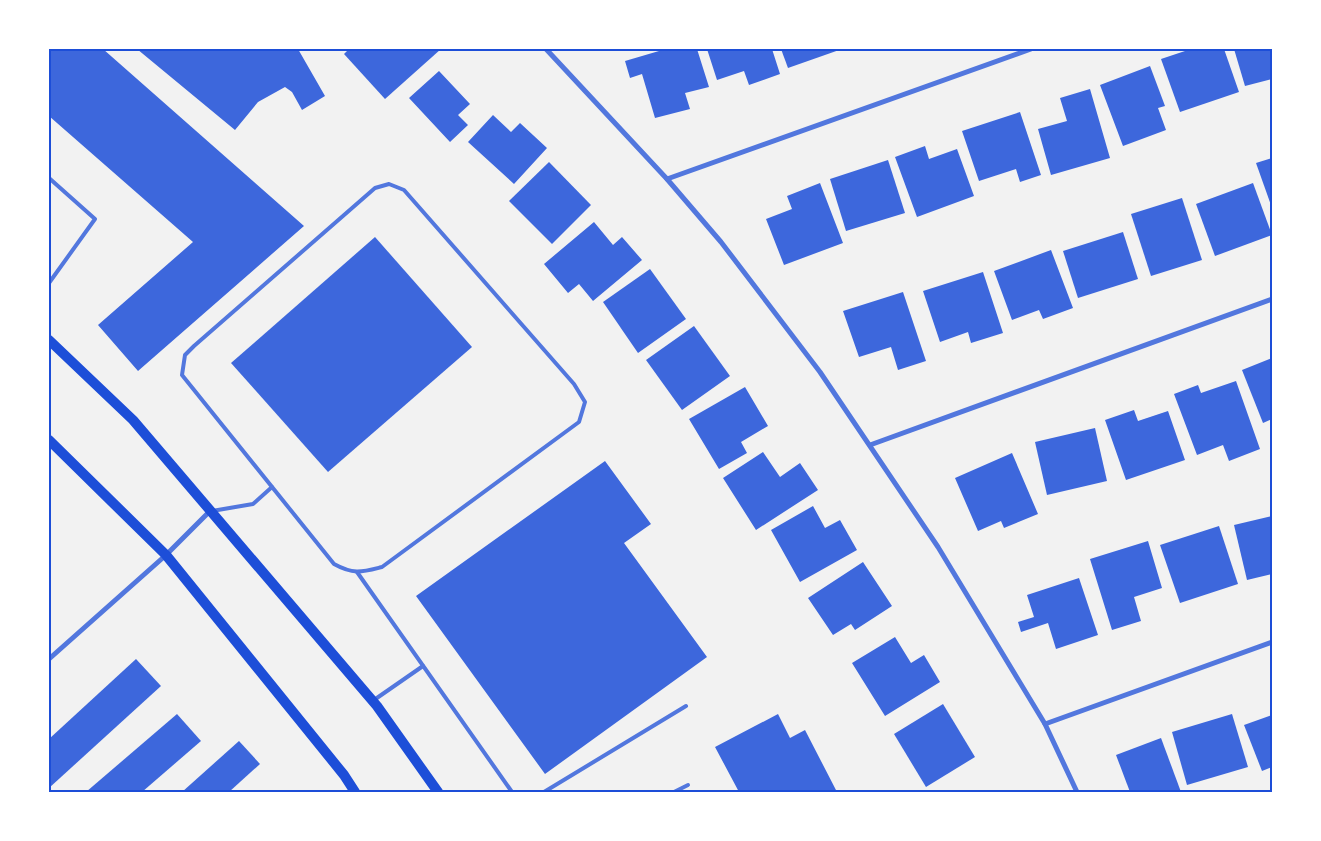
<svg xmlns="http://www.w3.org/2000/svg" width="1321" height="841" viewBox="0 0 1321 841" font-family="Karla,sans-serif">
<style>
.building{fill:#3d67dc}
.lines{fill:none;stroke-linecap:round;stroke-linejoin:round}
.service{stroke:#5277de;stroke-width:4}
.minor{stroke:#5277de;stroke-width:5}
.secondary{stroke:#1d4ed8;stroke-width:10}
.neatline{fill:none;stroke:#1d4ed8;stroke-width:2}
</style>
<rect width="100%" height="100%" fill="#f2f2f2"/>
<g class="building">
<path d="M 49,49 L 103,49 L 304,226 L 138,371 L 98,325 L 193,242 L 49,116 Z"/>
<path d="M 137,49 L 298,49 L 325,96 L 302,110 L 292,92 L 285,87 L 258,102 L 235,130 Z"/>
<path d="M 349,49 L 441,49 L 385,99 L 344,54 Z"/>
<path d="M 659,49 L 697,49 L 709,87 L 685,93 L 690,109 L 655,118 L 642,74 L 630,78 L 625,61 L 659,51 Z"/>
<path d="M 707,49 L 772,49 L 780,74 L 749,85 L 744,71 L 717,80 Z"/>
<path d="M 781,49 L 842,49 L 788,68 Z"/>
<path d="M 1191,49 L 1224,49 L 1239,92 L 1180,112 L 1161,59 Z"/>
<path d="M 1234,49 L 1272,49 L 1272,79 L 1245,86 Z"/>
<path d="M 1150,66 L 1165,106 L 1158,108 L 1166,130 L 1123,146 L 1100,85 Z"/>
<path d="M 439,71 L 470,104 L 458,115 L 468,125 L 450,142 L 409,98 Z"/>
<path d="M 1090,89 L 1110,158 L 1051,175 L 1038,129 L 1067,121 L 1060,98 Z"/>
<path d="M 1020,112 L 1041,175 L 1020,182 L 1016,169 L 979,181 L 962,131 Z"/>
<path d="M 493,115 L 511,132 L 520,123 L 547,148 L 514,184 L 468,142 Z"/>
<path d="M 925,146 L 929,159 L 957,149 L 974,196 L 917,217 L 895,157 Z"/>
<path d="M 1272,158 L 1272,208 L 1256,163 Z"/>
<path d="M 888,160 L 905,213 L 846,231 L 830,179 Z"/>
<path d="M 549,162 L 591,205 L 552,244 L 509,201 Z"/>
<path d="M 820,183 L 843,243 L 784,265 L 766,219 L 792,209 L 787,196 Z"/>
<path d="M 1253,183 L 1272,235 L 1215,256 L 1196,204 Z"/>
<path d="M 1182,198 L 1202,260 L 1151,276 L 1131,214 Z"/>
<path d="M 594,222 L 613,245 L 622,237 L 642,260 L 593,301 L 579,284 L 568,293 L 544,264 Z"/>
<path d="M 1123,232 L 1138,279 L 1078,298 L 1063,251 Z"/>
<path d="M 375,237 L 472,347 L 328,472 L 231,363 Z"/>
<path d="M 1051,250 L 1073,308 L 1043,319 L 1039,310 L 1012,320 L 994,271 Z"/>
<path d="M 650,269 L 686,319 L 638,353 L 603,302 Z"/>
<path d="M 983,272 L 1003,333 L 971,343 L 968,332 L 940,342 L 923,291 Z"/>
<path d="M 903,292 L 926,361 L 898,370 L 891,347 L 859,357 L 843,311 Z"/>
<path d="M 694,326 L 730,376 L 682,410 L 646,360 Z"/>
<path d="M 1272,358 L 1272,419 L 1263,423 L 1242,370 Z"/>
<path d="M 1236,381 L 1260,449 L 1229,461 L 1223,445 L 1197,455 L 1174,394 L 1198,385 L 1201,393 Z"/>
<path d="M 745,387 L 768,426 L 741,442 L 747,453 L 719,469 L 689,419 Z"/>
<path d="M 1134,410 L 1138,421 L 1168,411 L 1185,460 L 1126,480 L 1105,420 Z"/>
<path d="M 1095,428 L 1107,481 L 1047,495 L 1035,442 Z"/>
<path d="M 763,452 L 780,477 L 800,463 L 818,490 L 756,530 L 723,478 Z"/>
<path d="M 1012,453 L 1038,514 L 1004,528 L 1001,521 L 978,531 L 955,478 Z"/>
<path d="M 605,461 L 651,524 L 624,543 L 707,657 L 545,774 L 416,596 Z"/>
<path d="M 813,506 L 825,528 L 840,520 L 857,550 L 800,582 L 771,530 Z"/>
<path d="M 1272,516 L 1272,574 L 1247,580 L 1234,525 Z"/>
<path d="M 1219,526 L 1238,584 L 1180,603 L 1160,545 Z"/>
<path d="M 1148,541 L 1162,588 L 1134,597 L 1141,621 L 1112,630 L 1090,559 Z"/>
<path d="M 863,562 L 892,606 L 855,630 L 851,624 L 833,635 L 808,598 Z"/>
<path d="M 1079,578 L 1098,635 L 1056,649 L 1048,623 L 1021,632 L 1018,622 L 1034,617 L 1027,595 Z"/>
<path d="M 895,637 L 911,663 L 924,655 L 940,682 L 885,716 L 852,663 Z"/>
<path d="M 136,659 L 161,686 L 49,788 L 49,739 Z"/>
<path d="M 943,704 L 975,757 L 926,787 L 894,734 Z"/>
<path d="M 177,714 L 201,741 L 142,792 L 86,792 Z"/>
<path d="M 778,714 L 790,738 L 805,730 L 837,792 L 739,792 L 715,747 Z"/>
<path d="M 1232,714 L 1248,767 L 1187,785 L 1172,732 Z"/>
<path d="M 1272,715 L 1272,767 L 1262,771 L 1244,725 Z"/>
<path d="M 1161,738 L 1181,792 L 1130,792 L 1116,755 Z"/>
<path d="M 239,741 L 260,764 L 229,792 L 182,792 Z"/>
</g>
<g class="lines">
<g class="service">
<path d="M 49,178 L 95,219 L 49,283"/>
<path d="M 389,184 L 404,190 L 574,384 L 585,402 L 579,422 L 382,567 C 362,572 354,575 334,564 L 182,375 L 185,355 L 194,346 L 375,188 Z"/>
<path d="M 212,511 L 253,504 L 272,487"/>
<path d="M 357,572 L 512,792"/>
<path d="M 374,700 L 423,666"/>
<path d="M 544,792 L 686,706"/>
<path d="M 674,792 L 688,785"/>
</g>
<g class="minor">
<path d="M 546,49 L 667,179 L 721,242 L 820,372 L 938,547 L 1045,724 L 1077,792"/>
<path d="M 667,179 L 1031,49"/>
<path d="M 870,445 L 1272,299"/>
<path d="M 49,659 L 166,555 L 210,511"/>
<path d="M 1045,724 L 1272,642"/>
</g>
<g class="secondary">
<path d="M 49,340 L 133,420 L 377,706 L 438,792"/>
<path d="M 49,440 L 166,555 L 344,775 L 355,792"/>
</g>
</g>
<rect width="1321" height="841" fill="none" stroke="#ffffff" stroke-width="100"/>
<rect x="50" y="50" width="1221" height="741" class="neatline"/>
</svg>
